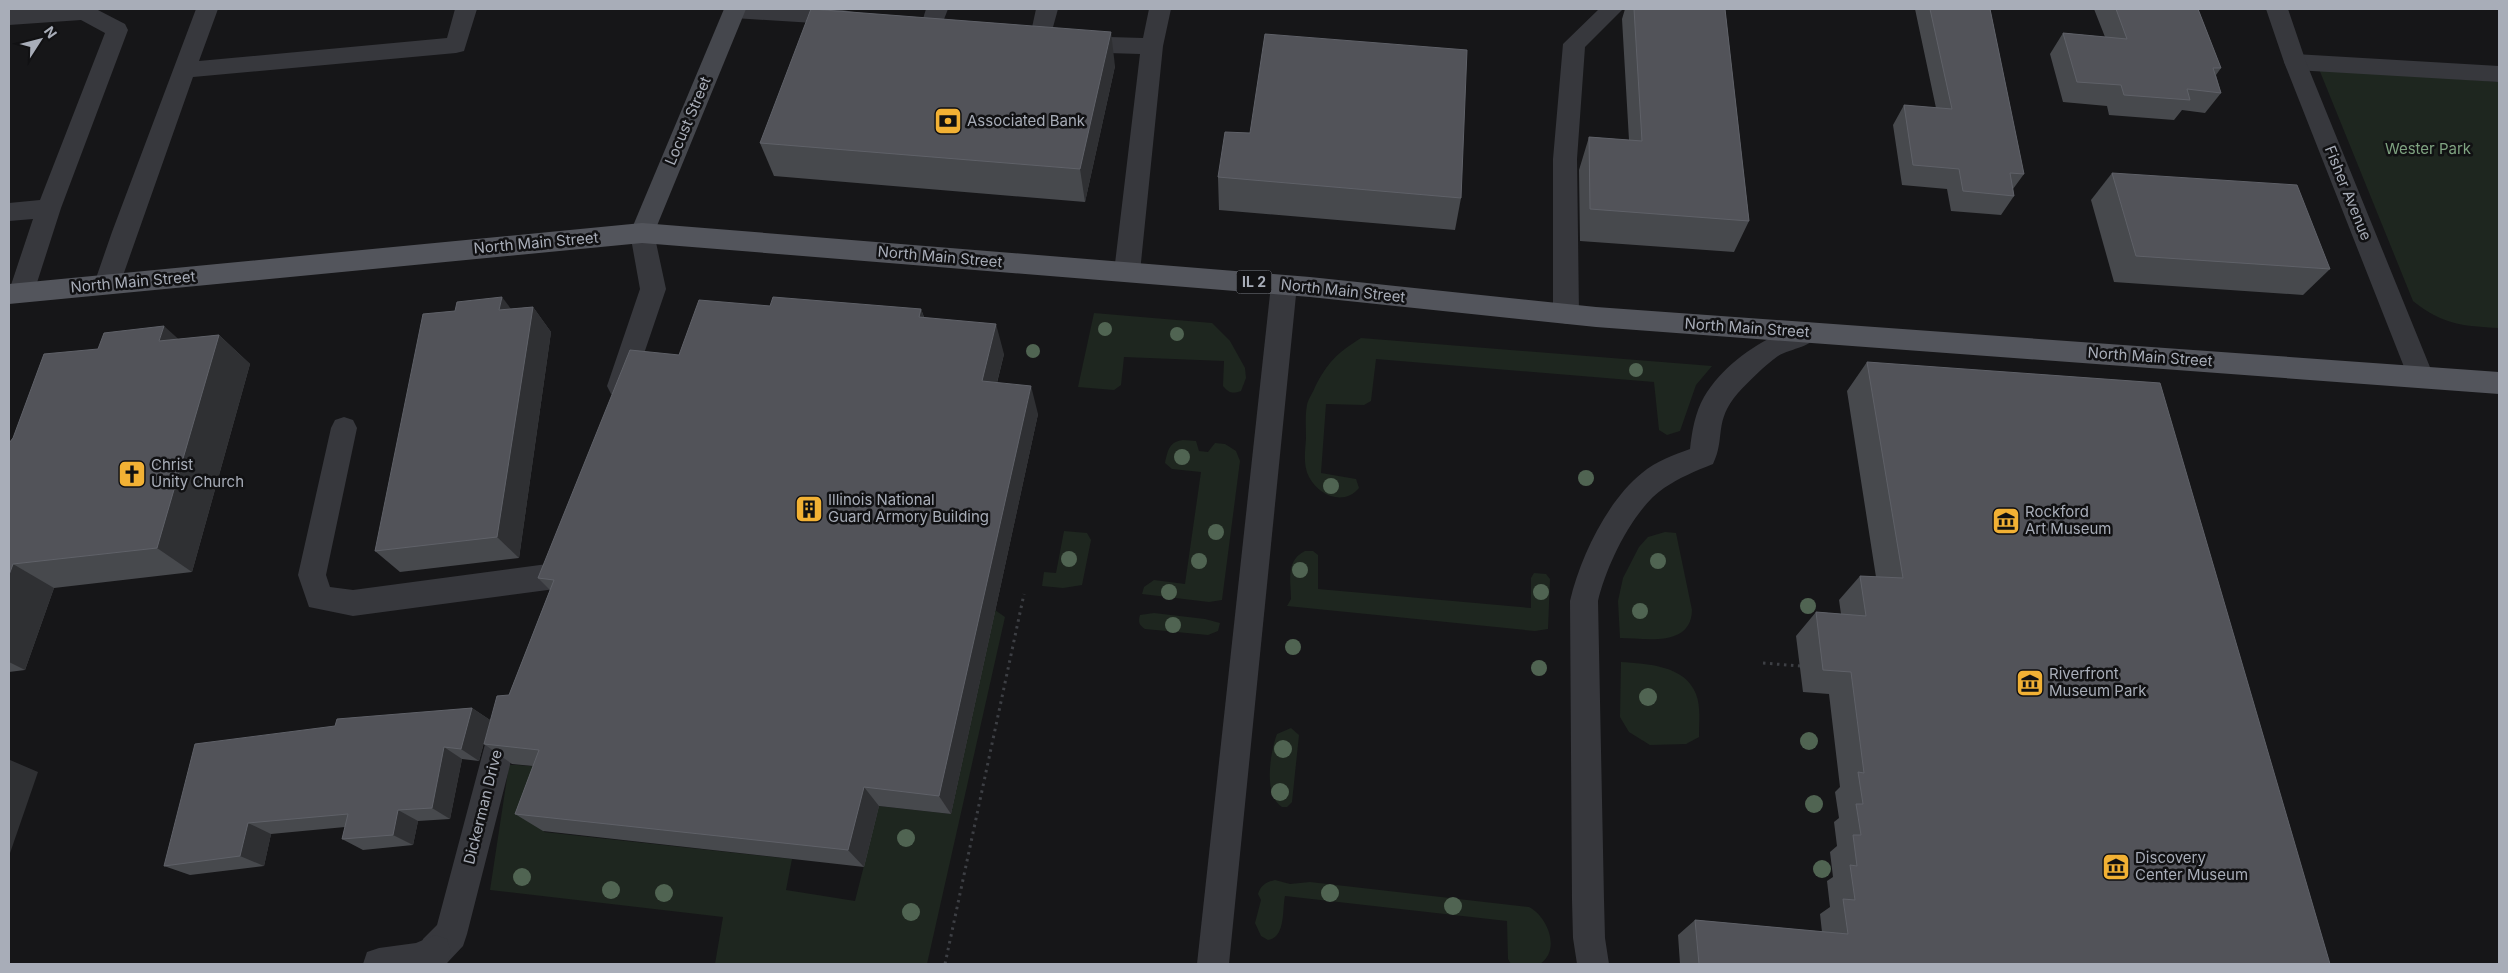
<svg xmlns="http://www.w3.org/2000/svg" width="2508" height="973" viewBox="0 0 2508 973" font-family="Inter,sans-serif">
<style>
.green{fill:#1e261f}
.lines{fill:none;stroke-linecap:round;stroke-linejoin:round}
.path{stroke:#3d3f44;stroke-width:3;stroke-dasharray:2.5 4.5;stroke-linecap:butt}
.lane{fill:#37383d;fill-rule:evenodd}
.street{fill:#37383d;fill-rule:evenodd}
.secondary{fill:#45474d;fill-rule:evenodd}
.primary{fill:#53555c;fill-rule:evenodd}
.tree{fill:#506452}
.wall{fill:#47494d}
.shaded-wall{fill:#2f3033}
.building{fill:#525359;stroke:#5f6168}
.labels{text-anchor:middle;stroke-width:5;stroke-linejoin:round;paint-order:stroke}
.shield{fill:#111113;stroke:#7b7e86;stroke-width:1}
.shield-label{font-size:14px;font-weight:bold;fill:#a8adb8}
.street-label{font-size:15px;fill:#a8adb8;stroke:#111113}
.poi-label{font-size:15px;fill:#a8adb8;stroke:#111113;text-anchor:start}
.park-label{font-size:15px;fill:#7fa381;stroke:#111113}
</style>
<rect width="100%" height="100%" fill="#161618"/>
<g class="green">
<path d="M 2319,69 L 2499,82 L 2499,328 C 2463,326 2443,325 2413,301 Z"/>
<path d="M 1094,313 L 1212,323 L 1230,341 L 1245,368 L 1246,378 L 1241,391 C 1232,394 1229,393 1223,386 L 1224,361 L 1124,357 L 1121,385 L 1114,390 L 1078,387 Z"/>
<path d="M 1361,338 L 1712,366 L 1696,385 L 1680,431 L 1667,435 L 1659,430 L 1654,382 L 1376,359 L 1371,401 L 1364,405 L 1326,404 L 1321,473 L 1356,479 L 1359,488 C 1344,506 1319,496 1309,477 C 1303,465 1305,452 1306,439 C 1306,428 1305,415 1307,405 C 1308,399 1313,393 1315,387 C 1328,362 1337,353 1361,338 Z"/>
<path d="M 1183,440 L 1196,441 L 1199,451 L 1208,452 L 1215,443 L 1225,444 L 1236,451 L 1240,461 L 1222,600 L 1209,602 L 1142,594 L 1144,587 L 1154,580 L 1185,584 L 1201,472 L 1172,469 L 1165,463 C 1168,450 1169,442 1183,440 Z"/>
<path d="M 1064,531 L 1087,533 L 1091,540 L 1082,585 L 1063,588 L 1042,586 L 1044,572 L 1056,573 Z"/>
<path d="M 1665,532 L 1676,533 L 1692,610 C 1691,648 1645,638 1620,638 L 1618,601 L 1623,578 L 1639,547 L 1648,537 Z"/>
<path d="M 1305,551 L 1313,551 L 1318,555 L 1318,589 L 1531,608 L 1531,578 L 1534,573 L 1546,574 L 1550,579 L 1548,629 L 1535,631 L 1287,606 L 1291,599 C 1291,581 1285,561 1305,551 Z"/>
<path d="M 995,610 L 1005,617 L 927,964 L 715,964 L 723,917 L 490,890 L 509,765 L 517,765 L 566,769 L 544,832 L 792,859 L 786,890 L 855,901 L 879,806 L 951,814 Z"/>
<path d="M 1154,613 L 1205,619 L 1220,623 L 1218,631 L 1208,635 L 1145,629 C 1139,625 1138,622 1140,615 Z"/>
<path d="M 1621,662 C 1647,664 1685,665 1696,694 C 1701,707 1699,723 1699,737 L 1686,744 L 1650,745 L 1629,732 L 1620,717 Z"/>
<path d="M 1291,728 L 1299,735 L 1292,802 L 1287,807 L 1282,807 C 1263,795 1270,753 1277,734 Z"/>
<path d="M 1275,880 L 1290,884 L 1310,882 L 1529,907 C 1548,917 1561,950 1540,964 L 1511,964 L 1508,959 L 1507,921 L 1285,896 C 1282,910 1286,937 1268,940 L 1261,936 L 1255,923 L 1261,900 L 1258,894 C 1261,885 1266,882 1275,880 Z"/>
</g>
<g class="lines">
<g class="path">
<path d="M 1763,663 L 1800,666"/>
<path d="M 945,964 L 1024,594"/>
</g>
<g class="lane">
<path d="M 9,9 L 96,9 L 125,24 L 128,30 L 61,208 L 34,292 L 30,299 L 21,302 L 12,299 L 9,291 L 33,219 L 9,221 L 9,203 L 40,200 L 105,33 L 81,20 L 9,25 Z"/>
<path d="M 196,9 L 218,9 L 199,61 L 447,38 L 455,9 L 477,9 L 464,51 L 456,53 L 193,77 L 120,284 L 116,291 L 107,294 L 98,291 L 94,284 L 112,232 Z"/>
<path d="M 724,9 L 837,9 L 854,12 L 857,17 L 854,22 L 846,25 L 734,18 L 726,15 Z"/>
<path d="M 926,9 L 948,9 L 941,27 L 933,30 L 925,27 L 922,22 Z"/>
<path d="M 1036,9 L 1058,9 L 1050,38 L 1042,40 L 1034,38 L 1031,32 Z"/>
<path d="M 1149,9 L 1171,9 L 1163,46 L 1140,272 L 1136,279 L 1127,282 L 1118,279 L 1114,272 L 1140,54 L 1076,52 L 1068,50 L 1065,44 L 1068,38 L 1076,36 L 1143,38 Z"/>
<path d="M 1599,9 L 1623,9 L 1585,47 L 1577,159 L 1579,314 L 1575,321 L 1566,324 L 1557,321 L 1553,314 L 1553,159 L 1563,44 Z"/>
<path d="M 2295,54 L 2499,66 L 2499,82 L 2295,70 L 2287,68 L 2284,62 L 2287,56 Z"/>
<path d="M 642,223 L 651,226 L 654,233 L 666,289 L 633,386 L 629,394 L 620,397 L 611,394 L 607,386 L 640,289 L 630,233 L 633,226 Z"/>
<path d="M 1284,275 L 1293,278 L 1297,285 L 1229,964 L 1197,964 L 1271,285 L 1275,278 Z"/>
<path d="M 1808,322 L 1817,325 L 1821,332 C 1813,347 1792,348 1778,356 C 1765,365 1749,381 1738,393 C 1713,422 1726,437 1713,464 C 1695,471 1679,478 1664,488 C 1633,509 1606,566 1598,601 L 1604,900 L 1605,938 L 1609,964 L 1577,964 L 1573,938 L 1572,900 L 1570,601 C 1580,558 1607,501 1642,473 C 1656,461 1674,455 1690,449 C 1692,431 1695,413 1704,397 C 1726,360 1768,335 1808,322 Z"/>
<path d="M 344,417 L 353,420 L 357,428 L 326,575 L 330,587 L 353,590 L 555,563 L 565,567 L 569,576 L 565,585 L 555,589 L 353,616 L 309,607 L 298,575 L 331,428 L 335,420 Z"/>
<path d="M 507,704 L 518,708 L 522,718 L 467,934 L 463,946 L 447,963 L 423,963 L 419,951 L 423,939 L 437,925 L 492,718 L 496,708 Z"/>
</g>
<g class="street">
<path d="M 2266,9 L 2288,9 L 2306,62 L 2434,377 L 2430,385 L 2421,388 L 2412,385 L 2408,377 L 2284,62 Z"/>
<path d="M 435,935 L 447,939 L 451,951 L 447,963 L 443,964 L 363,964 L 367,952 L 379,948 L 416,943 Z"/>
</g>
<path class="secondary" d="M 724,9 L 746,9 L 654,233 L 651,240 L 642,243 L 633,240 L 630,233 Z"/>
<path class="primary" d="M 642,223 L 1310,277 L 1596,307 L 2499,372 L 2499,394 L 1596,327 L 1310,297 L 642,243 L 9,304 L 9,284 Z"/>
</g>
<g class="tree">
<circle cx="1105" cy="329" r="7"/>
<circle cx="1177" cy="334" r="7"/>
<circle cx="1033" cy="351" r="7"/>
<circle cx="1636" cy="370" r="7"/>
<circle cx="1182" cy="457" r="8"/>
<circle cx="1586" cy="478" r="8"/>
<circle cx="1331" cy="486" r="8"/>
<circle cx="1216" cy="532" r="8"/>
<circle cx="1069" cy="559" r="8"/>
<circle cx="1199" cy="561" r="8"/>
<circle cx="1658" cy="561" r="8"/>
<circle cx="1300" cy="570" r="8"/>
<circle cx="1169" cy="592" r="8"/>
<circle cx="1541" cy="592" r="8"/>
<circle cx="1808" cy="606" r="8"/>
<circle cx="1640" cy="611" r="8"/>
<circle cx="1173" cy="625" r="8"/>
<circle cx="1293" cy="647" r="8"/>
<circle cx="1539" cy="668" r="8"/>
<circle cx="1648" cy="697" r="9"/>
<circle cx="1809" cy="741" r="9"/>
<circle cx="1283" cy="749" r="9"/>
<circle cx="1280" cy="792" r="9"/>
<circle cx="1814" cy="804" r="9"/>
<circle cx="906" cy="838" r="9"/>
<circle cx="1822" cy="869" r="9"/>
<circle cx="522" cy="877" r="9"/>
<circle cx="611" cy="890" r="9"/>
<circle cx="664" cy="893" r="9"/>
<circle cx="1330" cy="893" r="9"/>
<circle cx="1453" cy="906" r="9"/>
<circle cx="911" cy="912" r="9"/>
</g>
<g class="wall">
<path d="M 1625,9 L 1725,9 L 1749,221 L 1734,252 L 1580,241 L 1579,170 L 1589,137 L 1629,140 L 1622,19 Z"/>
<path d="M 1915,9 L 1990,9 L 2024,174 L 2013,189 L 2014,196 L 2001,215 L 1951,211 L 1947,189 L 1902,185 L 1893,125 L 1904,105 L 1936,108 Z"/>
<path d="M 2094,9 L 2198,9 L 2221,68 L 2216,75 L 2221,93 L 2205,113 L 2182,110 L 2174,120 L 2109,115 L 2107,106 L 2063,102 L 2050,54 L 2063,33 L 2105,37 Z"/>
<path d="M 1115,66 L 1085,202 L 774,176 L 760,143 Z"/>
<path d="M 1250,133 L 1461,198 L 1455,230 L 1219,210 L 1218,177 Z"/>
<path d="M 2112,173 L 2330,269 L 2303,295 L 2114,282 L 2091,200 Z"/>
<path d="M 533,307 L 551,332 L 519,558 L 400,572 L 375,551 L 510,309 Z"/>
<path d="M 921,309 L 924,317 L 1004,354 L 997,383 L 1038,414 L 951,814 L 879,806 L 864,867 L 543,831 L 515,814 L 533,766 L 512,764 L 484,744 L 509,695 L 550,590 L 538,578 L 679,355 Z"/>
<path d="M 219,335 L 250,364 L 192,572 L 54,588 L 25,670 L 9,672 L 9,443 L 98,349 Z"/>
<path d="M 1867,362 L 2330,964 L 1680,964 L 1678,935 L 1695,920 L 1822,932 L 1820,914 L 1830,907 L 1827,881 L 1833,877 L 1830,852 L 1837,846 L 1834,822 L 1839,818 L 1835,792 L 1840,787 L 1829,694 L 1803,692 L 1796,636 L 1816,612 L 1841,614 L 1839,600 L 1860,576 L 1876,577 L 1847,391 Z"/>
<path d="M 472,708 L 490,720 L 479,761 L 462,759 L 450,819 L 418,821 L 413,845 L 363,850 L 342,839 L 345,827 L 271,834 L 264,866 L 190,875 L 164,866 L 335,726 Z"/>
</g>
<g class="shaded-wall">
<path d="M 1111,32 L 1115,66 L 1085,202 L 1080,169 Z"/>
<path d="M 502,297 L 521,322 L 499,310 Z"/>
<path d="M 533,307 L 551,332 L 519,558 L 497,537 Z"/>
<path d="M 921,309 L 931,339 L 919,317 Z"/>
<path d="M 996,324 L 1004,354 L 990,410 L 982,381 Z"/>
<path d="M 164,326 L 196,355 L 159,341 Z"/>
<path d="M 219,335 L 250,364 L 192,572 L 157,548 Z"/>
<path d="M 1031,386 L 1038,414 L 951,814 L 939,796 Z"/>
<path d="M 13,564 L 54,588 L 25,670 L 9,662 L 9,575 Z"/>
<path d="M 472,708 L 490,720 L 479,761 L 461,749 Z"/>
<path d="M 444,747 L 462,759 L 450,819 L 432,808 Z"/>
<path d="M 10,760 L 38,772 L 9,856 L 9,764 Z"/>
<path d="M 864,787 L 879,806 L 864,867 L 848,850 Z"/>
<path d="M 398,810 L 418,821 L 413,845 L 393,835 Z"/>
<path d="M 248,823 L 271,834 L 264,866 L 240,856 Z"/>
</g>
<g class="building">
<path d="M 811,9 L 1111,32 L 1080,169 L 760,143 Z"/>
<path d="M 1634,9 L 1725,9 L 1749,221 L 1590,209 L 1589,137 L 1642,141 Z"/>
<path d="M 1930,9 L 1990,9 L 2024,174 L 2010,173 L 2014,196 L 1963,191 L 1959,169 L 1913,165 L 1904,105 L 1952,109 Z"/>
<path d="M 2116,9 L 2198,9 L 2221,68 L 2213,68 L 2221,93 L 2187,89 L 2190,100 L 2124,95 L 2121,85 L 2077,82 L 2063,33 L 2127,39 Z"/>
<path d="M 1265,34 L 1467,50 L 1461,198 L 1218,177 L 1225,132 L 1250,133 Z"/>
<path d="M 2112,173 L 2297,185 L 2330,269 L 2136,256 Z"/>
<path d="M 502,297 L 499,310 L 533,307 L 497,537 L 375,551 L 423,314 L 455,311 L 457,302 Z"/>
<path d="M 773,297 L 921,309 L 919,317 L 996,324 L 982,381 L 1031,386 L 939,796 L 864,787 L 848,850 L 515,814 L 539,750 L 484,744 L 497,696 L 509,695 L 554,580 L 538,578 L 630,350 L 679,355 L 699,300 L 770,306 Z"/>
<path d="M 164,326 L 159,341 L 219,335 L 157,548 L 13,564 L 9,575 L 9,443 L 13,438 L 44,354 L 98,349 L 104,333 Z"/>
<path d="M 1867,362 L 2160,383 L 2330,964 L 1699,964 L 1695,920 L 1848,934 L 1843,899 L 1855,900 L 1850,865 L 1857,866 L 1853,835 L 1861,835 L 1856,804 L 1863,804 L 1858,772 L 1864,773 L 1851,672 L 1823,670 L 1816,612 L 1866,616 L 1860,576 L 1903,578 Z"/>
<path d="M 472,708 L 461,749 L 444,747 L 432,808 L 398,810 L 393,835 L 342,839 L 348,814 L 248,823 L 240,856 L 164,866 L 195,744 L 335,726 L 337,719 Z"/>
</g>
<defs>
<g id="bank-square" transform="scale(1.4375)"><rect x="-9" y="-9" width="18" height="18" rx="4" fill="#f2b134" stroke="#111113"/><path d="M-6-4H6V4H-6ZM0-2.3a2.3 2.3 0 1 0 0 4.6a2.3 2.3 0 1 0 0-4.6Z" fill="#111"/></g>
<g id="church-square" transform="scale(1.4375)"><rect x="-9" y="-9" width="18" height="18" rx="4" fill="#f2b134" stroke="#111113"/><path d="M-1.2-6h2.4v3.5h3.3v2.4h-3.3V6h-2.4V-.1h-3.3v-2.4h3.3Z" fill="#111"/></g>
<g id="building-square" transform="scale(1.4375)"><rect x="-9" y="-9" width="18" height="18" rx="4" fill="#f2b134" stroke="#111113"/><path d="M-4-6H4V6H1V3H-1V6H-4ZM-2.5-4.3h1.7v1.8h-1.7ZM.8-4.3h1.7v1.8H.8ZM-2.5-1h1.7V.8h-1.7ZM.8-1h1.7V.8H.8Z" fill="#111"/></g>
<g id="museum-square" transform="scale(1.4375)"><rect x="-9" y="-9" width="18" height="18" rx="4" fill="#f2b134" stroke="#111113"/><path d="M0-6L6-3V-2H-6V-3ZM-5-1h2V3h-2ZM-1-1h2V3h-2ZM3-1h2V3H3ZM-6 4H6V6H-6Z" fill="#111"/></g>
</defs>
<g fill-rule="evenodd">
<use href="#bank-square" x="948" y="121"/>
<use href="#church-square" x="132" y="474"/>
<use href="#building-square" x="809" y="509"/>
<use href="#museum-square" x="2006" y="521"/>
<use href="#museum-square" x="2030" y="683"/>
<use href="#museum-square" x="2116" y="867"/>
</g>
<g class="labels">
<rect class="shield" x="1236.5" y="270.5" width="35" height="23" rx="4"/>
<g class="shield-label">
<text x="1254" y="287">IL 2</text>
</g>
<g class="street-label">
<text transform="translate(688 121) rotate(-67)" y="5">Locust Street</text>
<text transform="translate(2348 193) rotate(68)" y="5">Fisher Avenue</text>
<text transform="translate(536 243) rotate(-5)" y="5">North Main Street</text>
<text transform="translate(940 257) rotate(5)" y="5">North Main Street</text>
<text transform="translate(133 282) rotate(-5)" y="5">North Main Street</text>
<text transform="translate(1343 291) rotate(6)" y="5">North Main Street</text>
<text transform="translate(1747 328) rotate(4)" y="5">North Main Street</text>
<text transform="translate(2150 357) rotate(4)" y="5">North Main Street</text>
<text transform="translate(483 807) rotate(-76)" y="5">Dickerman Drive</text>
</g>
<g class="poi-label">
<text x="967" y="126">Associated Bank</text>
<text x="151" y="470">Christ<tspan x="151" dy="17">Unity Church</tspan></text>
<text x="828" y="505">Illinois National<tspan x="828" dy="17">Guard Armory Building</tspan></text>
<text x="2025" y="517">Rockford<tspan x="2025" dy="17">Art Museum</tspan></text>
<text x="2049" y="679">Riverfront<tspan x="2049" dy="17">Museum Park</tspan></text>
<text x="2135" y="863">Discovery<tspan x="2135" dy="17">Center Museum</tspan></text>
</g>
<g class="park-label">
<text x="2428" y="154">Wester Park</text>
</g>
</g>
<rect width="2508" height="973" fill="none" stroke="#a8adb8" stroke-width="20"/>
<g transform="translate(40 40) rotate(54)" stroke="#111113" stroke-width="4" paint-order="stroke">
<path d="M0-4L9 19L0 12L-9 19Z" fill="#a8adb8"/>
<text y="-8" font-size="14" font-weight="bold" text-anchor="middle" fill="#a8adb8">N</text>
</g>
</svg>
